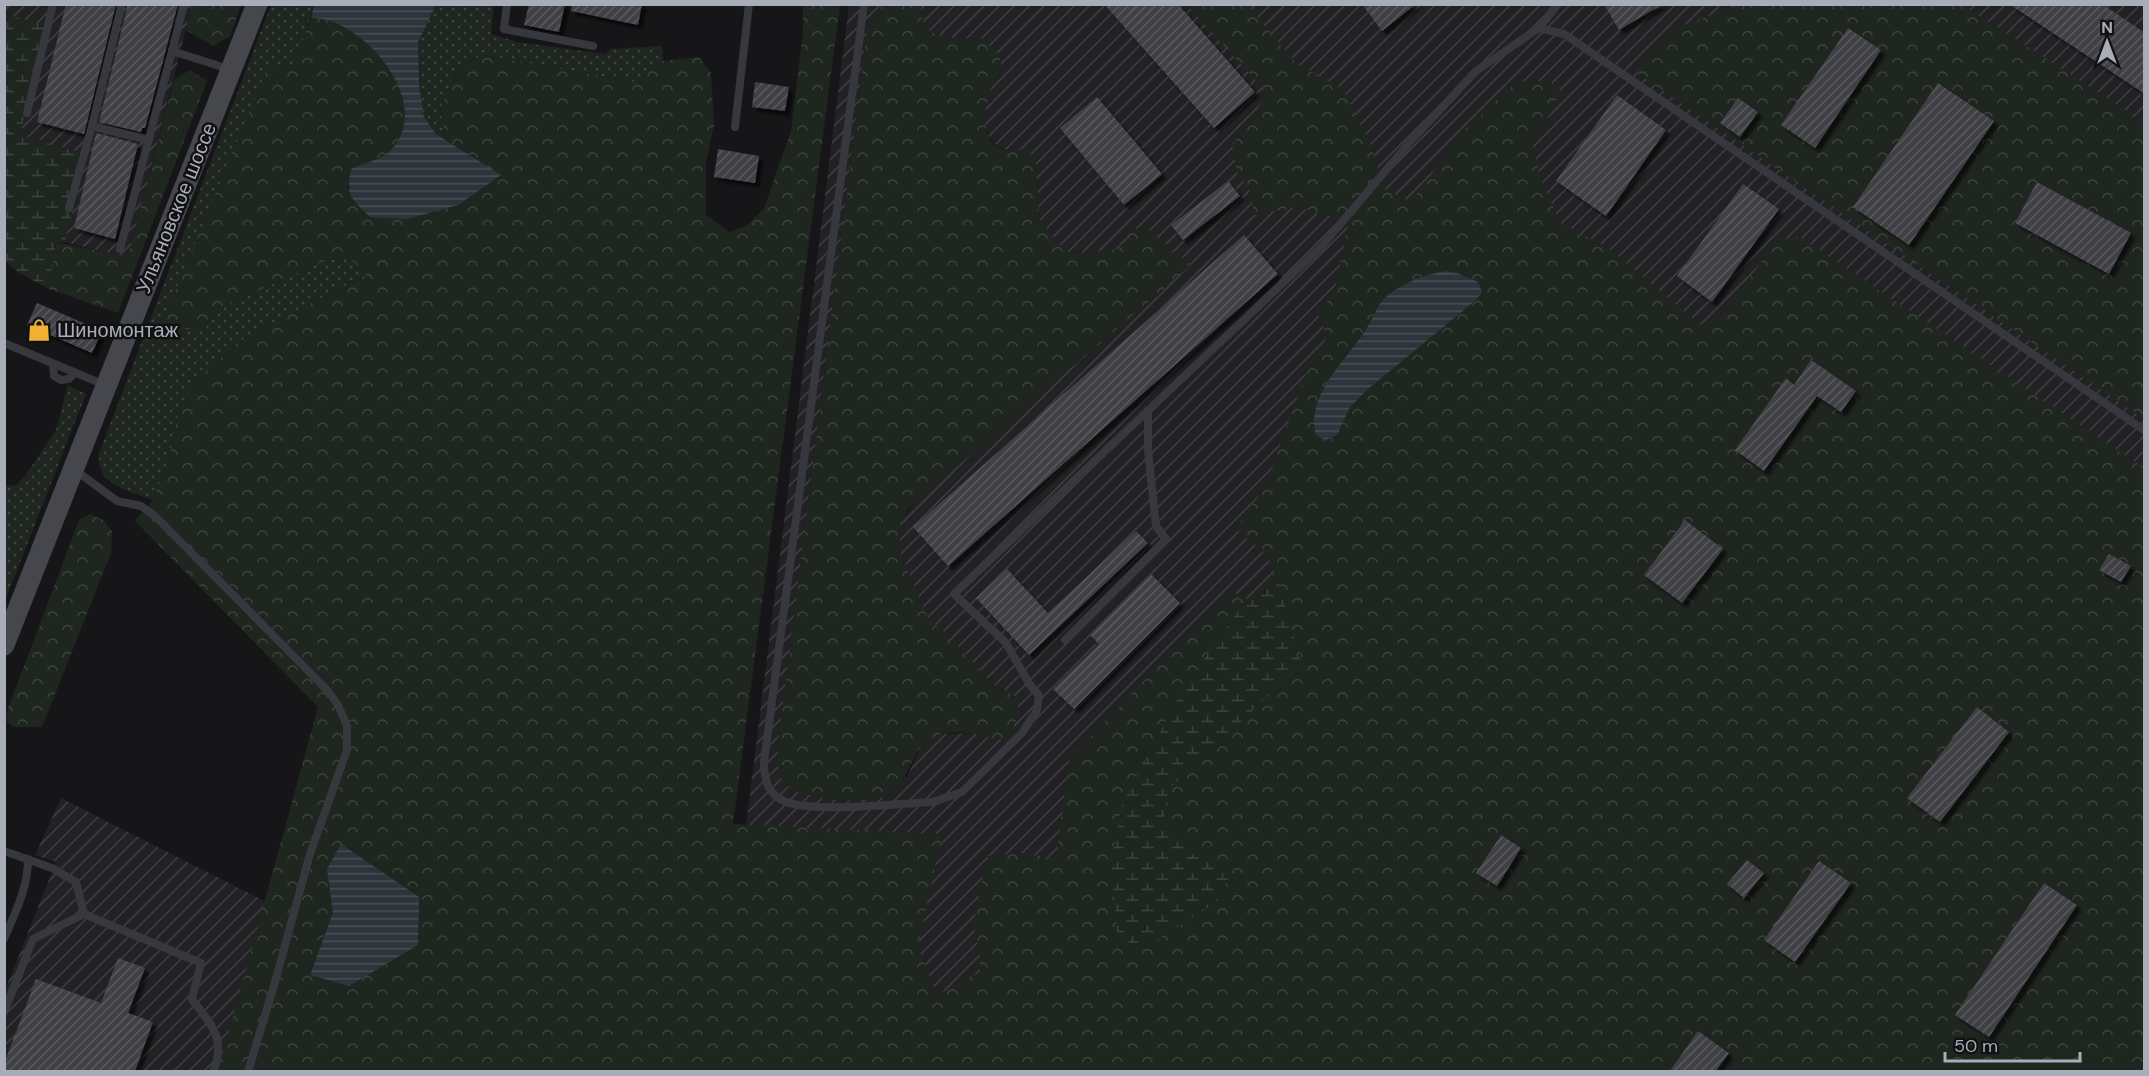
<svg xmlns="http://www.w3.org/2000/svg" width="2149" height="1076" viewBox="0 0 2149 1076" font-family="'DM Sans',sans-serif">
<style>
.industrial{fill:url(#industrial-furrows)}
.grass{fill:url(#grass-dots)}
.forest{fill:url(#forest-crowns);fill-rule:evenodd}
.wetland{fill:url(#wetland-marsh)}
.water{fill:url(#water-rules)}
.building{fill:url(#building-hatch);filter:url(#shadow)}
.lines{fill:none;stroke-linecap:round;stroke-linejoin:round}
.service{stroke:#37383d;stroke-width:8}
.secondary{stroke:#45474d;stroke-width:21}
.labels{text-anchor:middle;stroke-width:5;stroke-linejoin:round;paint-order:stroke}
.street-label{font-size:20px;fill:#a8adb8;stroke:#111113}
.poi-label{font-size:20px;fill:#a8adb8;stroke:#111113;text-anchor:start}
</style>
<defs>
<pattern id="industrial-furrows" width="10" height="10" patternUnits="userSpaceOnUse" patternTransform="scale(1.5)"><rect width="10" height="10" fill="#222225"/><path d="M-1 1l2-2M0 10L10 0M9 11l2-2" fill="none" stroke="#3f3f43"/></pattern>
<pattern id="grass-dots" width="8" height="8" patternUnits="userSpaceOnUse" patternTransform="scale(1.5)"><rect width="8" height="8" fill="#1e261f"/><path d="M2 2h.1M6 6h.1" fill="none" stroke="#3c433d" stroke-width="1.8" stroke-linecap="round"/></pattern>
<pattern id="forest-crowns" width="20" height="18" patternUnits="userSpaceOnUse" patternTransform="scale(1.5)"><rect width="20" height="18" fill="#1e261f"/><path d="M2 6a3 3 0 1 1 6 0M12 15a3 3 0 1 1 6 0" fill="none" stroke="#3c433d"/></pattern>
<pattern id="wetland-marsh" width="20" height="14" patternUnits="userSpaceOnUse" patternTransform="scale(1.5)"><rect width="20" height="14" fill="#1e261f"/><path d="M1 5h8M5 5V1M11 12h8M15 12V8" fill="none" stroke="#3c433d"/></pattern>
<pattern id="water-rules" width="6" height="5" patternUnits="userSpaceOnUse" patternTransform="scale(1.5)"><rect width="6" height="5" fill="#2c353c"/><path d="M0 2.5h6" fill="none" stroke="#485056"/></pattern>
<pattern id="building-hatch" width="6" height="6" patternUnits="userSpaceOnUse" patternTransform="scale(1.5)"><rect width="6" height="6" fill="#404145"/><path d="M-1 1l2-2M0 6l6-6M5 7l2-2" fill="none" stroke="#595a5e"/></pattern>
<filter id="shadow"><feDropShadow dx="4.5" dy="4.5" stdDeviation="1.5" flood-color="#0009"/></filter>
</defs>
<rect width="100%" height="100%" fill="#161618"/>
<g class="industrial">
<path d="M 4,5 L 192,5 L 128,258 L 65,242 L 85,154 L 20,135 L 46,27 L 5,14 Z"/>
<path d="M 849,5 L 882,5 L 867,30 L 778,744 L 842,799 L 907,777 L 920,749 L 930,738 L 944,734 L 975,733 L 1005,740 L 1018,698 L 992,684 L 951,638 L 928,618 L 899,550 L 900,521 L 1125,243 L 1112,250 L 1084,253 L 1069,252 L 1057,243 L 1039,218 L 1035,158 L 999,148 L 989,137 L 984,123 L 987,94 L 1002,70 L 982,38 L 953,39 L 937,36 L 924,28 L 920,5 L 2144,5 L 2144,1071 L 715,1072 Z"/>
<path d="M 61,798 L 278,908 L 226,1071 L 5,1072 L 5,990 L 56,862 L 35,855 Z"/>
</g>
<g class="grass">
<path d="M 271,5 L 314,5 L 218,309 L 319,263 L 346,255 L 366,275 L 247,336 L 179,406 L 170,455 L 153,500 C 128,490 96,486 99,453 Z"/>
<path d="M 436,5 L 494,5 L 491,34 L 517,42 L 605,54 L 611,49 L 662,46 L 663,61 L 636,82 L 483,55 L 458,67 L 440,109 L 446,140 L 436,134 L 424,117 L 419,84 L 418,42 Z"/>
<path d="M 68,385 L 86,394 L 5,601 L 5,486 L 16,485 L 25,476 L 56,430 Z"/>
</g>
<g class="forest">
<path d="M 192,5 L 241,5 L 230,36 L 213,46 L 186,30 Z"/>
<path d="M 803,5 L 840,5 L 733,824 L 942,834 L 918,947 L 937,995 L 980,972 L 980,953 L 973,925 L 987,856 L 1022,853 L 1056,859 L 1069,759 L 1230,591 L 1247,599 L 1186,684 L 1122,804 L 1147,946 L 1217,902 L 1231,872 L 1188,852 L 1164,818 L 1168,790 L 1302,664 L 1275,572 L 1265,553 L 1236,529 L 1265,486 L 1309,366 L 1327,337 L 1318,313 L 1334,293 L 1349,221 L 1296,207 L 1255,215 L 1249,190 L 1237,173 L 1232,144 L 1253,122 L 1265,91 L 1187,5 L 1247,5 L 1297,64 L 1343,89 L 1371,146 L 1384,189 L 1411,202 L 1463,131 L 1517,81 L 1546,81 L 1561,87 L 1551,113 L 1532,142 L 1539,172 L 1559,222 L 1610,249 L 1700,325 L 1724,315 L 1777,239 L 1800,237 L 2144,468 L 2144,1071 L 218,1071 L 318,707 L 135,521 L 153,500 L 170,455 L 179,406 L 201,375 L 247,336 L 366,275 L 346,255 L 319,263 L 218,309 L 205,329 L 171,329 L 163,320 L 267,69 L 293,65 L 311,18 C 364,17 439,107 389,152 C 380,160 361,165 351,169 L 347,188 L 500,175 L 446,140 L 440,109 L 458,67 L 483,55 L 636,82 L 663,61 L 699,57 L 711,73 L 714,125 L 706,162 L 706,215 L 730,232 L 746,226 L 764,208 L 791,131 L 803,32 ZM 1416,278 L 1476,300 L 1368,389 L 1350,407 L 1337,435 L 1315,416 L 1331,374 L 1353,350 L 1370,324 L 1378,305 L 1389,294 ZM 333,912 L 349,986 L 310,974 Z"/>
<path d="M 882,5 L 920,5 L 924,28 C 943,39 960,40 982,38 L 999,55 L 1002,70 C 978,98 974,166 1026,148 L 1035,158 L 1039,218 L 1057,243 L 1069,252 L 1084,253 L 1112,250 L 1125,243 L 1130,231 L 1144,226 L 1191,265 L 908,509 L 900,521 L 899,550 L 928,618 L 951,638 L 992,684 L 1018,698 C 1019,716 1016,726 1005,740 C 982,736 955,726 932,738 C 908,750 911,786 884,797 C 863,805 801,800 785,784 C 775,774 778,757 778,744 L 867,30 Z"/>
<path d="M 1739,5 L 1963,5 L 2144,122 L 2144,419 L 1637,73 L 1670,30 Z"/>
<path d="M 190,70 L 207,81 L 118,313 L 49,289 L 56,242 L 128,257 L 174,80 Z"/>
<path d="M 90,514 L 103,520 L 112,531 L 111,553 L 42,727 L 13,727 L 7,722 L 6,714 L 79,520 Z"/>
</g>
<g class="wetland">
<path d="M 4,14 L 46,26 L 20,135 L 85,154 L 65,242 L 56,242 L 49,289 L 16,271 L 5,261 Z"/>
<path d="M 1275,572 L 1302,664 L 1168,790 L 1164,818 L 1188,852 L 1232,872 L 1217,902 L 1147,946 L 1118,940 L 1111,861 L 1122,804 L 1186,684 L 1247,599 Z"/>
</g>
<g class="water">
<path d="M 314,5 L 436,5 L 418,42 L 419,84 L 424,117 L 436,134 L 501,175 L 458,205 L 407,219 L 370,217 C 352,199 345,196 351,169 C 361,164 380,160 389,152 C 438,107 364,17 311,18 Z"/>
<path d="M 1447,271 L 1457,273 L 1478,282 L 1482,292 L 1476,300 L 1368,389 L 1350,407 L 1337,435 L 1326,440 L 1316,435 C 1305,393 1349,359 1368,326 C 1375,315 1377,304 1388,295 C 1405,282 1426,274 1447,271 Z"/>
<path d="M 341,844 L 419,897 L 418,945 L 349,986 L 310,975 L 333,912 L 327,869 Z"/>
</g>
<g class="building">
<path d="M 66,4 L 116,4 L 84,134 L 37,122 Z"/>
<path d="M 128,4 L 178,4 L 145,128 L 142,128 L 141,132 L 99,122 Z"/>
<path d="M 529,4 L 565,4 L 559,32 L 524,25 Z"/>
<path d="M 572,4 L 642,4 L 638,25 L 571,11 Z"/>
<path d="M 1104,4 L 1178,4 L 1255,92 L 1214,128 Z"/>
<path d="M 1362,4 L 1416,4 L 1382,31 Z"/>
<path d="M 1604,4 L 1663,4 L 1619,30 Z"/>
<path d="M 2009,4 L 2102,4 L 2145,33 L 2145,94 Z"/>
<path d="M 1848,28 L 1881,50 L 1815,148 L 1781,125 Z"/>
<path d="M 755,82 L 789,87 L 785,111 L 752,107 Z"/>
<path d="M 1938,83 L 1994,121 L 1909,245 L 1853,207 Z"/>
<path d="M 1617,95 L 1666,130 L 1606,216 L 1556,181 Z"/>
<path d="M 1097,97 L 1162,174 L 1124,205 L 1060,128 Z"/>
<path d="M 1738,98 L 1758,112 L 1740,137 L 1720,123 Z"/>
<path d="M 96,133 L 138,144 L 115,239 L 74,228 Z"/>
<path d="M 718,149 L 759,156 L 755,183 L 714,177 Z"/>
<path d="M 1228,181 L 1240,196 L 1183,240 L 1171,225 Z"/>
<path d="M 2037,182 L 2131,233 L 2109,274 L 2015,223 Z"/>
<path d="M 1743,184 L 1779,209 L 1712,302 L 1677,276 Z"/>
<path d="M 1244,235 L 1278,274 L 948,566 L 913,527 Z"/>
<path d="M 37,303 L 102,331 L 92,353 L 27,325 Z"/>
<path d="M 1811,360 L 1856,391 L 1841,412 L 1817,396 L 1764,471 L 1735,450 L 1786,378 L 1794,385 Z"/>
<path d="M 1685,520 L 1723,549 L 1682,603 L 1644,575 Z"/>
<path d="M 1136,531 L 1148,543 L 1029,655 L 976,598 L 1007,569 L 1048,613 Z"/>
<path d="M 2109,554 L 2131,566 L 2121,582 L 2099,570 Z"/>
<path d="M 1151,574 L 1180,603 L 1074,709 L 1053,689 L 1099,644 L 1090,635 Z"/>
<path d="M 1977,707 L 2009,732 L 1940,822 L 1907,798 Z"/>
<path d="M 1501,835 L 1521,848 L 1497,886 L 1476,873 Z"/>
<path d="M 1747,860 L 1764,873 L 1744,898 L 1727,884 Z"/>
<path d="M 1819,861 L 1851,883 L 1795,962 L 1764,940 Z"/>
<path d="M 2044,883 L 2077,905 L 1989,1037 L 1955,1015 Z"/>
<path d="M 118,958 L 145,968 L 128,1013 L 153,1022 L 135,1071 L 4,1071 L 4,1064 L 36,979 L 101,1003 Z"/>
<path d="M 1698,1031 L 1729,1053 L 1716,1071 L 1670,1071 Z"/>
</g>
<g class="lines">
<g class="service">
<path d="M 184,4 L 172,51 L 229,69"/>
<path d="M 507,4 L 504,29 L 593,46"/>
<path d="M 864,4 L 764,762 C 764,775 767,792 780,799 C 806,815 899,803 933,802 L 962,792 L 1022,733 L 1037,710 L 1039,695 L 1030,685 L 1006,643 L 954,594 L 1321,247 L 1409,143 L 1476,71 L 1539,28 L 1564,34 L 2144,430"/>
<path d="M 1539,28 L 1558,4"/>
<path d="M 27,113 L 53,4"/>
<path d="M 92,126 L 122,4"/>
<path d="M 735,127 L 749,4"/>
<path d="M 69,208 L 92,126 L 149,140"/>
<path d="M 120,249 L 172,51"/>
<path d="M 4,343 L 105,385"/>
<path d="M 53,364 L 54,376 L 61,380 L 69,379 L 75,373"/>
<path d="M 75,470 L 117,501 L 141,506 L 156,517 L 328,691 L 338,705 L 347,726 L 347,750 L 310,854 L 275,982 L 248,1072"/>
<path d="M 1065,640 L 1166,539 L 1156,526 L 1148,450 L 1148,410"/>
<path d="M 4,851 L 52,868 L 76,882 L 84,914 L 201,963 L 192,999 C 211,1025 227,1038 213,1072"/>
<path d="M 4,939 C 15,913 28,888 28,859"/>
<path d="M 4,1012 L 33,939 L 84,914"/>
</g>
<path class="secondary" d="M 4,645 L 257,4"/>
</g>
<defs>
<g id="shop-bare" transform="scale(1.8)"><path d="M-5-2.5h2.3a2.7 3.5 0 0 1 5.4 0H5L5.5 6h-11ZM-1.5-2.5h3a1.5 2.3 0 0 0-3 0Z" fill="#f2b134" stroke="#111113" stroke-width="2.5" paint-order="stroke"/></g>
</defs>
<g fill-rule="evenodd">
<use href="#shop-bare" x="39" y="330"/>
</g>
<g class="labels">
<g class="street-label">
<text transform="translate(176 208) rotate(-68)" y="7">Ульяновское шоссе</text>
</g>
<g class="poi-label">
<text x="57" y="337">Шиномонтаж</text>
</g>
</g>
<rect width="2149" height="1076" fill="none" stroke="#a8adb8" stroke-width="12"/>
<g transform="translate(2107 42)" stroke="#111113" stroke-width="4.5" paint-order="stroke">
<path d="M0-4.5L10 22L0 15L-10 22Z" fill="#a8adb8"/>
<text y="-9" font-size="16" font-weight="bold" text-anchor="middle" fill="#a8adb8">N</text>
</g>
<path d="M1945 1052v9h135v-9" fill="none" stroke="#a8adb8" stroke-width="3"/>
<text x="1954" y="1052" font-size="18" fill="#a8adb8" stroke="#111113" stroke-width="4.5" paint-order="stroke">50 m</text>
</svg>
